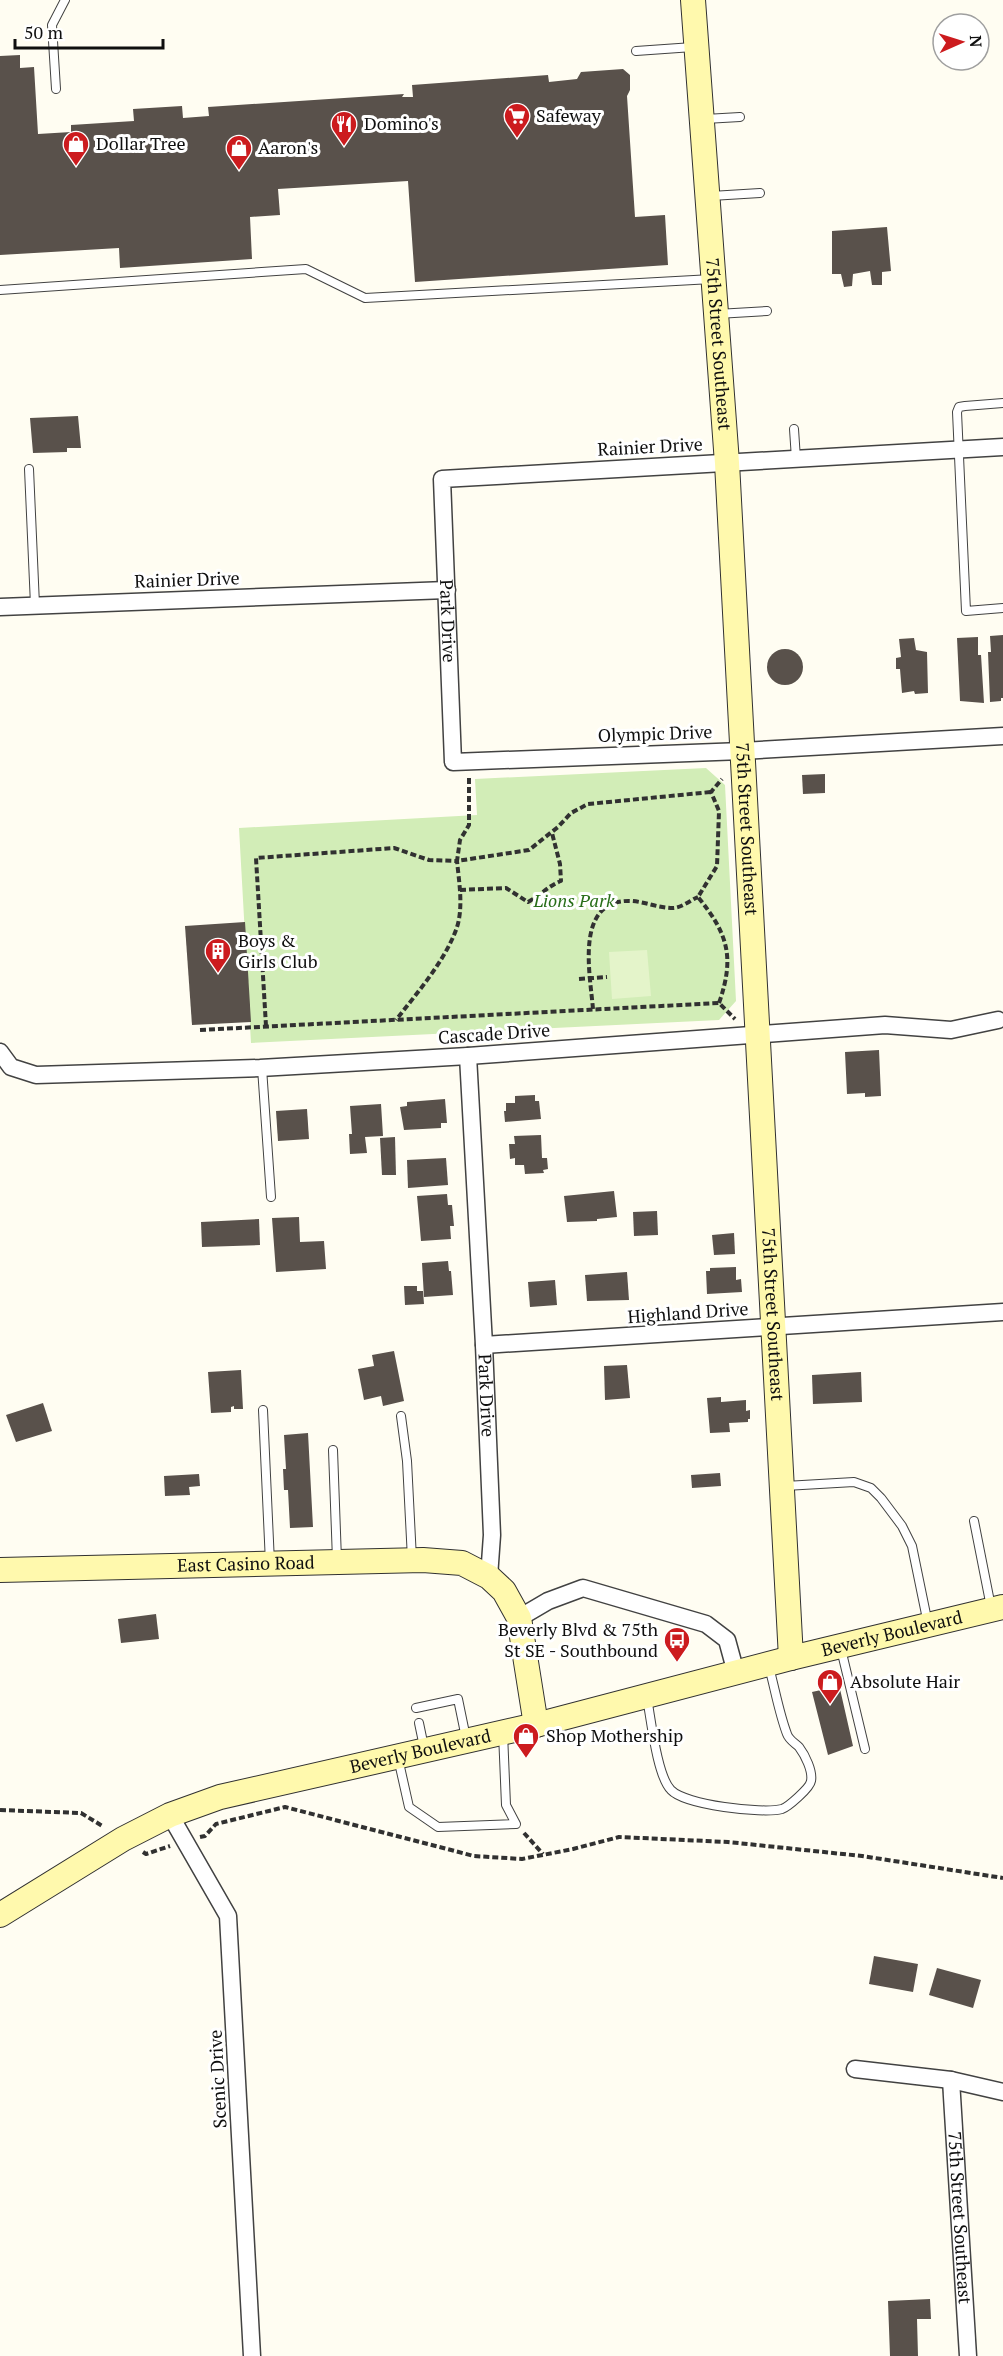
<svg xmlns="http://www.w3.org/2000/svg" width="1003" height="2356" viewBox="0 0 1003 2356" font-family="'PT Serif',serif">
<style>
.green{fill:#d2edb7}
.pitch{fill:#e4f4ca}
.building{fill:#59514b}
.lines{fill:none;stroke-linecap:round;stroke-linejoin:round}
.lane-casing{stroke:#424242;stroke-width:10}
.street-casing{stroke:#424242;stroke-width:19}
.secondary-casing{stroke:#313131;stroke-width:26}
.path{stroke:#313131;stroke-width:4;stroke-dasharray:6 3;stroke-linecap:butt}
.lane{stroke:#fff;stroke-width:8}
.street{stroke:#fff;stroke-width:16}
.secondary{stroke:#fff9ad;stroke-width:24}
.labels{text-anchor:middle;stroke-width:6;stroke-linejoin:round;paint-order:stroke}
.poi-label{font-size:18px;fill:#0f0f0f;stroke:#fff;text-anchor:start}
.street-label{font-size:18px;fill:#0f0f0f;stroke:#fff}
.park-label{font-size:18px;font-style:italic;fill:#286e19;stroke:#fff}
</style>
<rect width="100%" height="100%" fill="#fffdf2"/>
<path class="green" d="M 706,768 L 725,785 L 736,1001 L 719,1020 L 251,1043 L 239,828 L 477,815 L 475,779 Z"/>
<path class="pitch" d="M 647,950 L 651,996 L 612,999 L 609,952 Z"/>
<g class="building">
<path d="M 20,55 L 20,68 L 34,67 L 38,134 L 71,132 L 71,125 L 134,121 L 133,109 L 182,106 L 183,118 L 209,116 L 208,107 L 404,94 L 402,97 L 413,97 L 412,85 L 548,75 L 549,82 L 577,79 L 581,72 L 623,69 L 630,75 L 630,90 L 627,96 L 635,217 L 665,215 L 668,265 L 415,282 L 408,181 L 278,189 L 280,215 L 250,217 L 252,259 L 120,268 L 119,248 L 0,255 L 0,56 Z"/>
<path d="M 887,227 L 891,271 L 882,272 L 882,285 L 872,285 L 870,271 L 853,274 L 852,286 L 844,287 L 841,274 L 832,274 L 832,231 Z"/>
<path d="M 78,416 L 81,448 L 67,448 L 67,452 L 33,453 L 30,418 Z"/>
<path d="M 1003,635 L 1003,698 L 1001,698 L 1001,701 L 990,702 L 988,652 L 991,652 L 990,636 Z"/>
<path d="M 978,637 L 978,655 L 981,655 L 984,703 L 960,701 L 957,638 Z"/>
<path d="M 914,638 L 916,650 L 927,652 L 928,693 L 915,694 L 914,691 L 902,693 L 900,669 L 896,669 L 896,658 L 901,657 L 899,639 Z"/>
<circle cx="785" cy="667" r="18"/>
<path d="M 825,774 L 825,793 L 803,794 L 802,775 Z"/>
<path d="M 245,922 L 251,1022 L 192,1025 L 185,926 Z"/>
<path d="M 879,1050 L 881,1096 L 865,1097 L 865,1093 L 847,1094 L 845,1052 Z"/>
<path d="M 535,1095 L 535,1101 L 539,1101 L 541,1119 L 505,1122 L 504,1111 L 506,1111 L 506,1103 L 515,1103 L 515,1096 Z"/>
<path d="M 445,1099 L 447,1123 L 441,1123 L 441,1128 L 404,1130 L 400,1107 L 407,1106 L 407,1102 Z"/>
<path d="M 381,1104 L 383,1136 L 365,1137 L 367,1153 L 350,1154 L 349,1134 L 352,1134 L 350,1106 Z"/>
<path d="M 307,1109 L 309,1139 L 278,1141 L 276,1111 Z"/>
<path d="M 541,1135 L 542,1158 L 547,1158 L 548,1169 L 543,1170 L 544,1173 L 525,1174 L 524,1165 L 515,1165 L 515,1158 L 510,1159 L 509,1144 L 515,1144 L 514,1136 Z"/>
<path d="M 395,1137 L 396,1175 L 382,1175 L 380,1138 Z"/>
<path d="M 446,1158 L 448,1185 L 408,1188 L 407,1160 Z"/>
<path d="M 614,1191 L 617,1217 L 597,1219 L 597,1221 L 567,1222 L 564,1196 Z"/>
<path d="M 447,1194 L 448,1205 L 452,1205 L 454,1226 L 450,1226 L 451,1239 L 421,1241 L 417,1196 Z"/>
<path d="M 657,1211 L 658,1235 L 634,1236 L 633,1212 Z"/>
<path d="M 299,1217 L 300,1242 L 324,1241 L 326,1269 L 276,1272 L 272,1218 Z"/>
<path d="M 259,1219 L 260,1245 L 202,1247 L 201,1222 Z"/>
<path d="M 734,1233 L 735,1254 L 714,1255 L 712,1235 Z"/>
<path d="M 448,1261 L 449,1271 L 451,1271 L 453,1295 L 424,1297 L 422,1263 Z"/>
<path d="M 736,1267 L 736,1280 L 741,1279 L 742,1292 L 707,1294 L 706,1271 L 710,1271 L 710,1268 Z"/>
<path d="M 627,1272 L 629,1300 L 587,1301 L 585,1275 Z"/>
<path d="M 555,1280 L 557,1305 L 530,1307 L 528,1282 Z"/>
<path d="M 404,1286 L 417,1286 L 417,1291 L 423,1291 L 424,1304 L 405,1305 Z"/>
<path d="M 394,1351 L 404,1401 L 383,1406 L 381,1396 L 364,1400 L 358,1369 L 374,1366 L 372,1355 Z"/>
<path d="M 627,1365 L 630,1398 L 605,1400 L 604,1366 Z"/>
<path d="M 241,1370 L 243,1409 L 234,1409 L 234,1406 L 231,1407 L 231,1412 L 211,1413 L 208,1372 Z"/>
<path d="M 861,1372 L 862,1402 L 813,1404 L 812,1375 Z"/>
<path d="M 721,1397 L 721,1402 L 746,1400 L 746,1411 L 750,1410 L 750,1419 L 748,1419 L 748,1422 L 729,1423 L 730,1432 L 710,1433 L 707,1398 Z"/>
<path d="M 43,1403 L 52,1431 L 16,1442 L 6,1415 Z"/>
<path d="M 308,1433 L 313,1527 L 290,1528 L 288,1490 L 284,1490 L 283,1469 L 286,1469 L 284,1435 Z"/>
<path d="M 720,1473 L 721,1486 L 692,1488 L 691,1475 Z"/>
<path d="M 199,1474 L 200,1486 L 189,1487 L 190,1495 L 165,1496 L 164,1476 Z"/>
<path d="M 156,1614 L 159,1639 L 121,1643 L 118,1619 Z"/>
<path d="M 830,1688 L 831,1691 L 840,1689 L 853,1746 L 828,1755 L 812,1692 Z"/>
<path d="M 874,1956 L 918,1964 L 913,1992 L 869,1984 Z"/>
<path d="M 937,1968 L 981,1980 L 973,2008 L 929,1995 Z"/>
<path d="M 930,2299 L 931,2319 L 917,2319 L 918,2356 L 890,2356 L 888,2301 Z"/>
</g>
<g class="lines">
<g class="lane-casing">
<g id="lane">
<path d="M 636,51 L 693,47"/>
<path d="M 56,89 L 52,25 L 65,0"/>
<path d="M 705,119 L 740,117"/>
<path d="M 711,196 L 760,193"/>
<path d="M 0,290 L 306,269 L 365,298 L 712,279"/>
<path d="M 717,314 L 767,311"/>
<path d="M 1003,403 L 965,406 L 959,407 L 957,412 L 966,611 L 1003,608"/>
<path d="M 794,429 L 796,459"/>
<path d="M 29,469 L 35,605"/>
<path d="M 262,1068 L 271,1197"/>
<path d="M 263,1410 L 270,1563"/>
<path d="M 401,1416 L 407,1461 L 412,1559"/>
<path d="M 333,1450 L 337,1560"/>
<path d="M 785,1486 L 854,1482 L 871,1488 L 881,1498 L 902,1526 L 912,1546 L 928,1624"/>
<path d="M 974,1521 L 991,1607"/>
<path d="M 841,1649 L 865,1749"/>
<path d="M 647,1698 C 651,1719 657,1776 671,1790 C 685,1805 762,1814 782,1809 C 788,1807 810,1788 811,1781 C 813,1771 805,1755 799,1747 C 795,1743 789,1740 787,1734 C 779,1713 775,1689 769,1667"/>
<path d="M 416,1708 L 458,1699 L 466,1738"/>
<path d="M 419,1723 L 424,1747"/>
<path d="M 398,1758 L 409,1807 L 438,1827 L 516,1824 L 506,1805 L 503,1733"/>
</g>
</g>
<g class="street-casing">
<g id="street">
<path id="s1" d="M 1003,447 L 442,479 L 453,762 L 742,751 L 1003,736"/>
<path d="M 0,607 L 447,590"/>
<path d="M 0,1052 L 11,1067 L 36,1075 L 260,1068 L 468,1056 L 885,1025 L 951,1030 L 998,1020"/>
<path id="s2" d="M 468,1056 L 484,1345 L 492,1535 L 489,1577"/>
<path d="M 484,1345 L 1003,1312"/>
<path d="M 519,1618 L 548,1601 L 583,1588 L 706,1624 L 727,1640 L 736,1673"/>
<path d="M 170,1815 L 228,1916 L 252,2356"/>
<path d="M 855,2069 L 951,2080 L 1003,2092"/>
<path id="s3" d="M 951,2080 L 968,2356"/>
</g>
</g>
<g class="secondary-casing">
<g id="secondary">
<path id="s4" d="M 693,0 L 727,463 L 791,1658"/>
<path id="s5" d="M 0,1570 L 423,1560 L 462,1563 L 489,1577 L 504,1591 L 519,1618 L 536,1725"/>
<path id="s6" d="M 0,1915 L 123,1839 L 170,1815 L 220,1797 L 536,1725 L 791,1658 L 1003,1607"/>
</g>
</g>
<g class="path">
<path d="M 469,778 L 469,825 L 460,840 L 457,861 L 529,850 L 558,827 L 571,813 L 588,804 L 711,792"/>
<path d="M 460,890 L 506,888 L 528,902 C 541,895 548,886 561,881 L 560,864 L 552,833"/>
<path d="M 579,979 L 607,977"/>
<path d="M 719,1003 C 735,957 728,934 698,897 L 717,866 L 719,811 L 711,792 L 722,779"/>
<path d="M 593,1009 C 590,973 574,898 632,901 C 645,902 659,908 673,908 C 681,908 691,900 698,897"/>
<path d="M 266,1026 L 256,858 L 394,848 L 429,860 L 457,861 C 459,882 464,909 456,930 C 444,962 417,993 396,1020"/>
<path d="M 200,1030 L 719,1003 L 735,1019"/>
<path d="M 0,1810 L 81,1813 L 104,1827"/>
<path d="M 524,1833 L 543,1854"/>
<path d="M 200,1837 L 205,1836 L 216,1824 L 285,1807 L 474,1856 L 522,1859 L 573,1849 L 619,1837 L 728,1842 L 862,1856 L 1003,1878"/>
<path d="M 143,1852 L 146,1854 L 170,1846"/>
</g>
<use href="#lane" class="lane"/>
<use href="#street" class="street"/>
<use href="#secondary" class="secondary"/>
</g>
<defs>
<g id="supermarket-pin" transform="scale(1.35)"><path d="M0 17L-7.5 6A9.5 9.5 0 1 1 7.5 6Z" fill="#cc1b1e" stroke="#fff"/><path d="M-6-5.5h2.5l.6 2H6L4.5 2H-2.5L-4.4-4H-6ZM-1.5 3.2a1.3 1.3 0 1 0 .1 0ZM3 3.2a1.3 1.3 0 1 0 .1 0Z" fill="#fff"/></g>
<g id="restaurant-pin" transform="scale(1.35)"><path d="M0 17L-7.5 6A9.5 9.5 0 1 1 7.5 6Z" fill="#cc1b1e" stroke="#fff"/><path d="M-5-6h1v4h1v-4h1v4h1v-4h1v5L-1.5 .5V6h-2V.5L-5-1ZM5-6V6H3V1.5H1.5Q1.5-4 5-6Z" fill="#fff"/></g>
<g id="shop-pin" transform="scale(1.35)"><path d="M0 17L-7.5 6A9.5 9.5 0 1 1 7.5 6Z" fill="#cc1b1e" stroke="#fff"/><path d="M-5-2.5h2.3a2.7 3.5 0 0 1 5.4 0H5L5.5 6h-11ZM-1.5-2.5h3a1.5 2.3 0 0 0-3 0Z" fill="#fff"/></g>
<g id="building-pin" transform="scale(1.35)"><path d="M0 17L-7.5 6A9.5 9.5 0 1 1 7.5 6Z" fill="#cc1b1e" stroke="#fff"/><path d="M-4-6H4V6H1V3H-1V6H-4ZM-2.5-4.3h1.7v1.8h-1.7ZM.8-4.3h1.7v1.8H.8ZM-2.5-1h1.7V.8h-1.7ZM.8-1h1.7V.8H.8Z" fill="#fff"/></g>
<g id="bus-pin" transform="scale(1.35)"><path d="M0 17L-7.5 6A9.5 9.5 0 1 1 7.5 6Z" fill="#cc1b1e" stroke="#fff"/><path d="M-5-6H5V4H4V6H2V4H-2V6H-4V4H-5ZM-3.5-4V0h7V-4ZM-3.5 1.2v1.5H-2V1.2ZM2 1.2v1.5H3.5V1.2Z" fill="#fff"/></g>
</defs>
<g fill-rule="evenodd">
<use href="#supermarket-pin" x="517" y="116"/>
<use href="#restaurant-pin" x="344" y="124"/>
<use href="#shop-pin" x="76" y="144"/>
<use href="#shop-pin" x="239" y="148"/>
<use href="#building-pin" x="218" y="951"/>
<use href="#bus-pin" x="677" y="1640"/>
<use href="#shop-pin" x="830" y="1682"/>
<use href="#shop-pin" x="526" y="1736"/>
</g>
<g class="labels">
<g class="poi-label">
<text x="536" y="122">Safeway</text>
<text x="364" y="130">Domino's</text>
<text x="96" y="150">Dollar Tree</text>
<text x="258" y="154">Aaron's</text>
<text x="238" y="947">Boys &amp;<tspan x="238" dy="21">Girls Club</tspan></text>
<text x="658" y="1636" text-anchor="end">Beverly Blvd &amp; 75th<tspan x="658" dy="21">St SE - Southbound</tspan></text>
<text x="850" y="1688">Absolute Hair</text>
<text x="546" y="1742">Shop Mothership</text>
</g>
<g class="street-label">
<text dy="6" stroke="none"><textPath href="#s4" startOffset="345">75th Street Southeast</textPath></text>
<text transform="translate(650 447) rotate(-3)" y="6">Rainier Drive</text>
<text transform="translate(187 580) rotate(-2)" y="6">Rainier Drive</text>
<text dy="6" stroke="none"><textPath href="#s1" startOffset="704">Park Drive</textPath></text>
<text transform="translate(655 734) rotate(-2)" y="6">Olympic Drive</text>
<text dy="6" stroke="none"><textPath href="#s4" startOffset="831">75th Street Southeast</textPath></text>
<text transform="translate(494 1034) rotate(-4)" y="6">Cascade Drive</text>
<text transform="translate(688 1313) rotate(-4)" y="6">Highland Drive</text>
<text dy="6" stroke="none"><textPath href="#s4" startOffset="1317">75th Street Southeast</textPath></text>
<text dy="6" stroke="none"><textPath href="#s2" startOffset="340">Park Drive</textPath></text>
<text dy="6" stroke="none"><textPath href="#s5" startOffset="246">East Casino Road</textPath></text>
<text dy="6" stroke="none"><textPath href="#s6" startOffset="942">Beverly Boulevard</textPath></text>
<text dy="6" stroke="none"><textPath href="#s6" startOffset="456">Beverly Boulevard</textPath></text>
<text transform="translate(218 2079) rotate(-93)" y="6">Scenic Drive</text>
<text dy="6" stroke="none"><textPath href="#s3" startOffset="138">75th Street Southeast</textPath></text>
</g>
<g class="park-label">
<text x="574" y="907">Lions Park</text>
</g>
</g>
<g transform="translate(961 42) rotate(87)"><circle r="28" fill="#ffffff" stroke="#9f9f9f" stroke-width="1.5"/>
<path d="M0-4.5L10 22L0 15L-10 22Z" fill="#cc1b1e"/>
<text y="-9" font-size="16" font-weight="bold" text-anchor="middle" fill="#0f0f0f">N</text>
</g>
<path d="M15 39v9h148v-9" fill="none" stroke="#0f0f0f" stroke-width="3"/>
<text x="24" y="39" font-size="18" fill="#0f0f0f" stroke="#ffffff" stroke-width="4.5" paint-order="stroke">50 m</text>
</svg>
